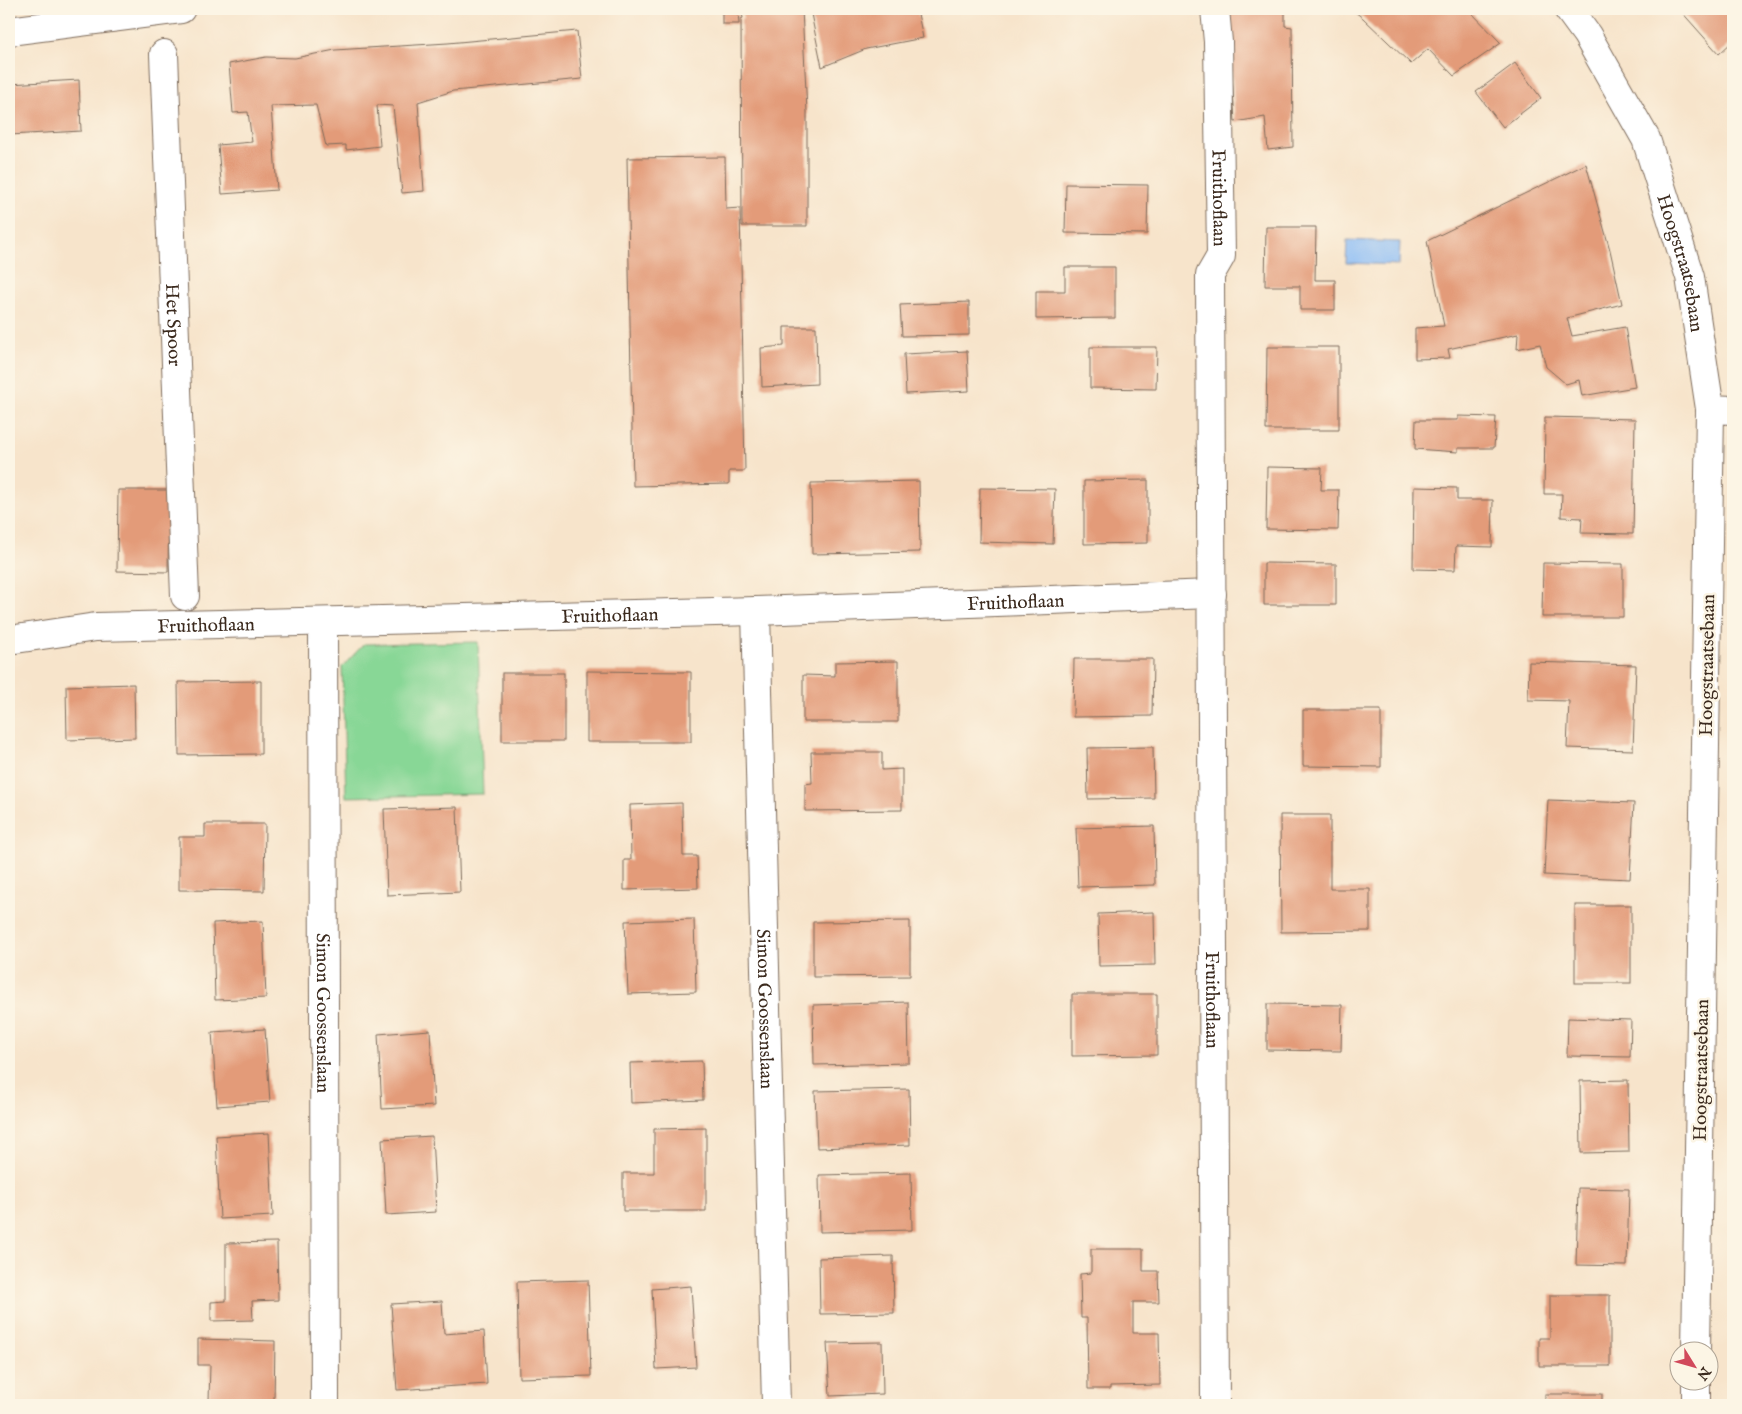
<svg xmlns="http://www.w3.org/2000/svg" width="1742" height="1414" viewBox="0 0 1742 1414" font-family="'IM FELL English',serif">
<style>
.green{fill:#88d796;stroke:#62805a}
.water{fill:#89bbf6;stroke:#62728a}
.building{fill:#e39b79}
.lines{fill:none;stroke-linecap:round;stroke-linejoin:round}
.minor-casing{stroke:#7d6b5b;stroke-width:30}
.tertiary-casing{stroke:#7d6b5b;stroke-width:30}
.secondary-casing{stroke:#7d6b5b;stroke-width:30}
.minor{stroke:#fff;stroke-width:28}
.tertiary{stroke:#fff;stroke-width:28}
.secondary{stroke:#fff;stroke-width:28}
.labels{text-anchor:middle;stroke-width:5;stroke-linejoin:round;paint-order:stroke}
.street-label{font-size:19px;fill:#3b2a1e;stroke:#fcf5e5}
</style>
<rect width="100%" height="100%" fill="#fcf5e5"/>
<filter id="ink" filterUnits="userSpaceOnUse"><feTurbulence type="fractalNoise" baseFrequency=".02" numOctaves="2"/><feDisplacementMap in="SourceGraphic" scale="10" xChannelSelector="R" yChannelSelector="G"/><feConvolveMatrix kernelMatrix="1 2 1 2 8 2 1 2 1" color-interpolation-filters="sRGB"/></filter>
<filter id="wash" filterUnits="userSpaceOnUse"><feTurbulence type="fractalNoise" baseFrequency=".0096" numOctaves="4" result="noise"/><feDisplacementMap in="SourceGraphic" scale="20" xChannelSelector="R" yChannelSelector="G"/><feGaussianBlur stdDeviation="1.12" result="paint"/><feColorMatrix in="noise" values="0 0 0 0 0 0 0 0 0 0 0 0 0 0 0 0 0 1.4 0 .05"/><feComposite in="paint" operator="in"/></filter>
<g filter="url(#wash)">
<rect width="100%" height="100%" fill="#f7e4cb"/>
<path class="green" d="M 478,642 L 483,794 L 346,797 L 342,667 L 364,644 Z"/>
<path class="water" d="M 1347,240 L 1400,242 L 1399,265 L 1346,263 Z"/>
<g id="blocks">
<g class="building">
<path d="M 741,9 L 802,9 L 807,112 L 807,226 L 742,226 L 741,19 L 743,18 Z"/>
<path d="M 810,9 L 917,9 L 923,38 L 866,49 L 822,67 Z"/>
<path d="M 1228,9 L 1274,9 L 1285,11 L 1285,26 L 1292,27 L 1293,147 L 1268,150 L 1265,117 L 1235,122 Z"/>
<path d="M 1351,9 L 1468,9 L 1501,43 L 1454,76 L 1428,49 L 1411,64 L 1363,18 Z"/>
<path d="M 1679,9 L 1733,9 L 1733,41 L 1719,54 Z"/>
<path d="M 722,10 L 738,10 L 739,24 L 722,24 Z"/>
<path d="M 577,31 L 582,79 L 453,91 L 418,102 L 424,191 L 402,193 L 393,106 L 377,105 L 380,146 L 346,150 L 346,145 L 326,146 L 316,105 L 271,106 L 277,190 L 222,194 L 218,145 L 252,142 L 248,112 L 233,113 L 229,64 L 266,57 L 295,58 L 335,50 L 448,43 Z"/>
<path d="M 1515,63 L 1541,98 L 1503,127 L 1476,92 Z"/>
<path d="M 79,80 L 81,131 L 9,135 L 9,84 Z"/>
<path d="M 725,157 L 726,209 L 740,208 L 745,471 L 729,471 L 729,484 L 633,486 L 627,158 Z"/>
<path d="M 1586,164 L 1610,250 L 1622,304 L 1567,318 L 1572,336 L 1625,327 L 1635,387 L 1582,396 L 1579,380 L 1566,384 L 1546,367 L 1540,344 L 1517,349 L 1518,334 L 1448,349 L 1450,358 L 1415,359 L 1415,328 L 1444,326 L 1427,241 Z"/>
<path d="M 1066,184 L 1148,185 L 1147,234 L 1065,233 Z"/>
<path d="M 1266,227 L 1316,227 L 1315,280 L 1335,280 L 1335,310 L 1300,310 L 1300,286 L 1265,286 Z"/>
<path d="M 1065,267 L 1115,267 L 1115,318 L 1036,319 L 1036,291 L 1065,291 Z"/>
<path d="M 969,302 L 969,335 L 902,336 L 900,305 Z"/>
<path d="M 784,327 L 816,327 L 817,384 L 762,387 L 761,348 L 784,346 Z"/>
<path d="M 1090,347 L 1157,347 L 1156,389 L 1090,388 Z"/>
<path d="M 1267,347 L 1339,347 L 1339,430 L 1266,430 Z"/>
<path d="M 967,351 L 969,391 L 906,394 L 904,354 Z"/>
<path d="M 1458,416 L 1496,417 L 1494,448 L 1458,448 L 1458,452 L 1415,449 L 1416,420 L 1458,420 Z"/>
<path d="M 1545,417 L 1635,419 L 1633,534 L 1581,533 L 1582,518 L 1561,517 L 1562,494 L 1544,494 Z"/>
<path d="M 1267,467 L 1322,468 L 1321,490 L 1339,490 L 1338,530 L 1266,529 Z"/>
<path d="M 1148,480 L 1148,543 L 1084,544 L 1084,481 Z"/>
<path d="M 919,481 L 920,552 L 812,554 L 811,483 Z"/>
<path d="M 1414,487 L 1457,488 L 1457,500 L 1493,500 L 1492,547 L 1456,546 L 1455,570 L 1413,569 Z"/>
<path d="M 980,488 L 1055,489 L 1053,544 L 979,542 Z"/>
<path d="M 118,490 L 169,490 L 168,572 L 117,571 Z"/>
<path d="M 1264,563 L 1336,564 L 1336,605 L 1264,605 Z"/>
<path d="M 1543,563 L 1623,564 L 1623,617 L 1542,617 Z"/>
<path d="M 1074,659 L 1153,659 L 1152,716 L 1073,717 Z"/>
<path d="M 898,661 L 898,722 L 803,722 L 803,675 L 835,676 L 835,662 Z"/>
<path d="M 1529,662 L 1636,665 L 1633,750 L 1567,748 L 1569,701 L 1528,700 Z"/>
<path d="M 587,671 L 691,672 L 691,742 L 587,742 Z"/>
<rect x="502" y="673" width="62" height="68"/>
<path d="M 261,681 L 261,754 L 179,755 L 178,682 Z"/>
<path d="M 134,684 L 135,738 L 67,740 L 66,686 Z"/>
<path d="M 1303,710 L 1381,710 L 1381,767 L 1303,766 Z"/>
<path d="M 1153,747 L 1154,798 L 1088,799 L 1087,748 Z"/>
<path d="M 811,752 L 882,752 L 882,770 L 902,769 L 902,810 L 805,811 L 805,784 L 812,783 Z"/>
<path d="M 1548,800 L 1634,803 L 1630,879 L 1544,875 Z"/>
<path d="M 682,803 L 683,856 L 697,856 L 698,888 L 624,890 L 624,860 L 631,860 L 630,805 Z"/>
<path d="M 457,807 L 460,892 L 387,895 L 384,809 Z"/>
<path d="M 1280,815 L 1330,815 L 1330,889 L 1370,889 L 1370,931 L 1281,932 Z"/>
<path d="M 205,824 L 265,824 L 264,891 L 179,890 L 179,837 L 205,837 Z"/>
<path d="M 1154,826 L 1155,885 L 1078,887 L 1076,828 Z"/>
<rect x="1575" y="905" width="56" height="78"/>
<path d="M 1154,912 L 1155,965 L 1099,966 L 1098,914 Z"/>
<path d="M 694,919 L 696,992 L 628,994 L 625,921 Z"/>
<path d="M 263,921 L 266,998 L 215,1000 L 213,923 Z"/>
<path d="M 910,921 L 910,976 L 813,977 L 813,922 Z"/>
<path d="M 1072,994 L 1157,994 L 1157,1055 L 1072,1056 Z"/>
<path d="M 908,1002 L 909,1063 L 814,1065 L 813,1005 Z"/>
<path d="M 1267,1004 L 1342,1005 L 1341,1051 L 1267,1050 Z"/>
<path d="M 1568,1018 L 1631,1020 L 1630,1057 L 1567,1056 Z"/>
<path d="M 265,1029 L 270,1102 L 217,1106 L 212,1032 Z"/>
<path d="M 430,1030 L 434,1106 L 382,1109 L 378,1034 Z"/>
<path d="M 702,1061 L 703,1100 L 631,1103 L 630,1063 Z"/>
<path d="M 1628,1080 L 1629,1152 L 1581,1153 L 1580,1081 Z"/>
<path d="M 909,1089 L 910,1145 L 817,1148 L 815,1091 Z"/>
<path d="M 706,1128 L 706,1211 L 623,1211 L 623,1173 L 654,1173 L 654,1129 Z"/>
<path d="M 269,1133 L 273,1216 L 220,1219 L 216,1136 Z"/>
<path d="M 432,1136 L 436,1212 L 386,1215 L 382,1139 Z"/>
<path d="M 911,1173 L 912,1230 L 820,1232 L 819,1175 Z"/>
<path d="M 1578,1188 L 1629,1189 L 1627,1266 L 1576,1265 Z"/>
<path d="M 277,1242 L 278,1300 L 252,1301 L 253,1320 L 211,1321 L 211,1302 L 226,1301 L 226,1243 Z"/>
<path d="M 1091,1249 L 1143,1249 L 1143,1271 L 1158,1271 L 1159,1302 L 1133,1302 L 1133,1333 L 1159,1333 L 1160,1385 L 1110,1386 L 1110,1389 L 1088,1389 L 1087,1318 L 1081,1318 L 1080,1274 L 1091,1273 Z"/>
<path d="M 893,1256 L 894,1313 L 820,1314 L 819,1258 Z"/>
<path d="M 588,1280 L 591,1376 L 519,1378 L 517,1282 Z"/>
<path d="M 691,1286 L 696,1367 L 656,1369 L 652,1289 Z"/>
<path d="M 1550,1295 L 1610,1295 L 1610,1366 L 1539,1366 L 1539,1338 L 1550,1338 Z"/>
<path d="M 442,1301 L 444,1334 L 484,1331 L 487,1384 L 397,1390 L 391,1304 Z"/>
<path d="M 198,1339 L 275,1341 L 274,1402 L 209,1401 L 210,1365 L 198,1365 Z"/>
<path d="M 882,1342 L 883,1394 L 830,1396 L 827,1343 Z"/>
<rect x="1545" y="1394" width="57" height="11"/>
</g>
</g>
</g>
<g filter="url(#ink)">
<use href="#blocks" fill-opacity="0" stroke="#7d6b5b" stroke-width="1"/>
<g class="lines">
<g class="minor-casing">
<g id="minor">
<path id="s1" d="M 1215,9 L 1218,42 L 1221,256 L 1210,275 L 1215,1405"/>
<path id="s2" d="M 164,54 L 185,596"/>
<path d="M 1710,409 L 1733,410"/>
<path id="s3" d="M 756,611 L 776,1405"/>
<path id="s4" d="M 323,622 L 325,1405"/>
<path id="s5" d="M 9,640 L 96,627 L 756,611 L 1212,594"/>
</g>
</g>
<g class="tertiary-casing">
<path id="tertiary" d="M 9,31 L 181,9"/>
</g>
<g class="secondary-casing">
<g id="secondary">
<path id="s6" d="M 1568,9 L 1587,35 L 1646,139 L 1690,277 L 1710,409 L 1696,1352"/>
<path d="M 1696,1405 L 1696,1382"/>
</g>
</g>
<use href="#minor" class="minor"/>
<use href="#tertiary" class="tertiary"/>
<use href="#secondary" class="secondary"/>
</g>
</g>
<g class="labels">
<g class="street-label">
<text dy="7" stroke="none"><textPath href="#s1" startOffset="189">Fruithoflaan</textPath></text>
<text dy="7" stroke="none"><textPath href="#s6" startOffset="281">Hoogstraatsebaan</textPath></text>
<text dy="7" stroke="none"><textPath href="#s2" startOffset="271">Het Spoor</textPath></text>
<text dy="7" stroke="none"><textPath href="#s5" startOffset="1008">Fruithoflaan</textPath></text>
<text dy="7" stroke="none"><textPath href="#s5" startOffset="602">Fruithoflaan</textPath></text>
<text dy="7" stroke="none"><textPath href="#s5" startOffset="198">Fruithoflaan</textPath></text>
<text transform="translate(1706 665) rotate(-89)" y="7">Hoogstraatsebaan</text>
<text dy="7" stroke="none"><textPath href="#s1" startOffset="994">Fruithoflaan</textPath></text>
<text dy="7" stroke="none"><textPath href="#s3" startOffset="398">Simon Goossenslaan</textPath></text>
<text dy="7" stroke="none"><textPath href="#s4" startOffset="391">Simon Goossenslaan</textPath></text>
<text transform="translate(1700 1070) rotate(-89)" y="7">Hoogstraatsebaan</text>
</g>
</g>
<rect width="1742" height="1414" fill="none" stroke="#fcf5e5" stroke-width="30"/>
<g transform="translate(1694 1366) rotate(127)"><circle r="24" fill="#fcf5e5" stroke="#afa495"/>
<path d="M0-4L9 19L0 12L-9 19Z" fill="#d1495b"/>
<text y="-8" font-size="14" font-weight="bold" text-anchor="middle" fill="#3b2a1e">N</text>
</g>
</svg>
